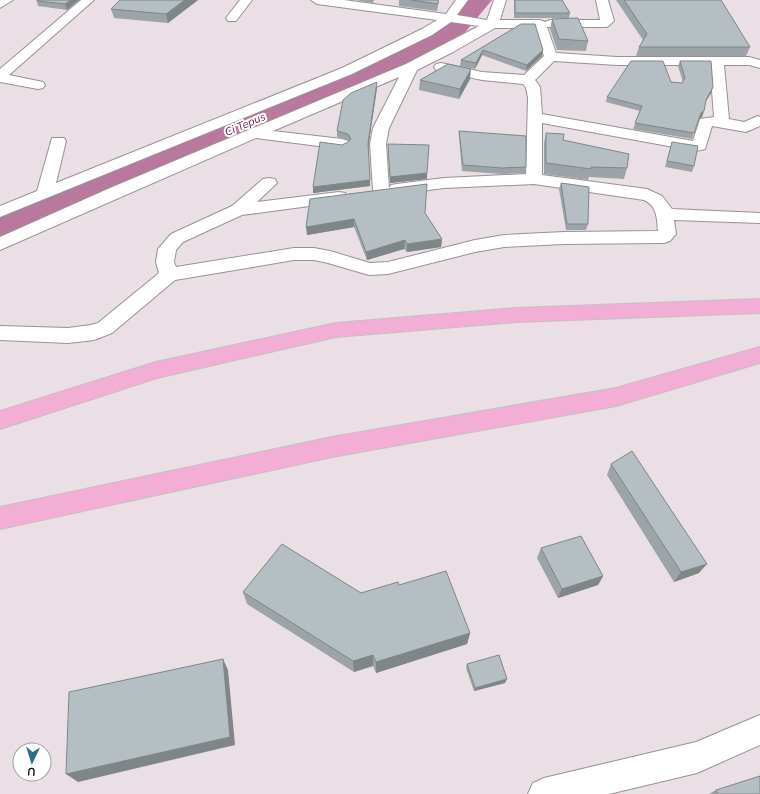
<svg xmlns="http://www.w3.org/2000/svg" width="760" height="794" viewBox="0 0 760 794" font-family="Mulish,sans-serif">
<style>
.lines{fill:none;stroke-linecap:round;stroke-linejoin:round}
.river{fill:#b9799f;fill-rule:evenodd}
.minor-casing{stroke:#999095;stroke-width:2}
.motorway-casing{stroke:#c2c2c2;stroke-width:2}
.minor{fill:#fff;fill-rule:evenodd}
.motorway{fill:#f2aed5;fill-rule:evenodd}
.wall{fill:#9ca4a8}
.shaded-wall{fill:#7f8688}
.building{fill:#b5bfc3;stroke:#7f8688}
.labels{text-anchor:middle;stroke-width:4;stroke-linejoin:round;paint-order:stroke}
.far-water-label{font-size:11px;font-style:italic;fill:#671b4f;stroke:#fff}
</style>
<rect width="100%" height="100%" fill="#e9dfe4"/>
<g class="lines">
<path class="river" d="M 458,0 L 492,0 L 457,42 L 372,84 L 17,239 L 0,243 L 0,210 L 346,68 L 433,28 Z"/>
<g class="minor-casing">
<g id="minor">
<path d="M 0,0 L 13,0 L 0,8 Z"/>
<path d="M 81,0 L 94,0 L 9,75 L 43,82 L 45,85 L 43,88 L 38,89 L 0,82 L 0,69 Z"/>
<path d="M 240,0 L 252,0 L 236,21 L 228,21 L 226,18 Z"/>
<path d="M 311,0 L 344,0 L 446,14 L 456,0 L 468,0 L 457,15 L 487,20 L 494,0 L 506,0 L 500,20 L 540,20 L 545,22 L 550,20 L 600,20 L 596,0 L 608,0 L 614,21 L 607,27 L 547,27 L 556,53 L 617,57 L 749,57 L 760,60 L 760,68 L 749,65 L 724,65 L 729,119 L 744,122 L 758,116 L 760,117 L 760,126 L 746,132 L 712,126 L 705,149 L 696,151 L 542,123 L 542,175 L 647,189 L 662,196 L 672,209 L 760,213 L 760,223 L 674,220 L 676,234 L 670,241 L 664,243 L 564,244 L 504,247 L 475,252 L 388,274 L 369,275 L 328,263 L 314,260 L 294,260 L 175,280 L 112,333 L 94,340 L 68,343 L 0,340 L 0,326 L 68,328 L 91,325 L 98,323 L 159,273 L 156,262 L 158,249 L 171,234 L 232,206 L 263,179 L 269,178 L 275,179 L 277,183 L 257,202 L 339,192 L 345,193 L 347,197 L 345,201 L 339,202 L 242,215 L 183,242 L 176,250 L 174,262 L 176,267 L 294,248 L 314,248 L 330,251 L 370,263 L 388,262 L 475,240 L 504,235 L 564,232 L 658,231 C 657,218 657,206 644,200 L 534,184 L 444,188 L 397,194 L 391,193 L 389,190 L 387,195 L 381,196 L 375,195 L 373,191 L 370,144 L 373,128 L 399,77 L 273,131 L 342,139 L 348,141 L 350,144 L 348,147 L 342,149 L 256,138 L 0,250 L 0,237 L 110,188 L 406,64 L 479,26 L 451,22 L 432,35 L 352,74 L 0,217 L 0,206 L 37,191 L 52,138 L 64,138 L 66,141 L 56,183 L 342,68 L 422,29 L 437,20 L 317,4 ZM 495,28 L 535,28 L 544,56 L 524,75 L 482,72 L 441,63 L 436,64 L 434,67 L 436,70 L 482,80 L 523,84 L 526,88 L 528,98 L 526,174 L 444,178 L 397,184 L 391,185 L 389,188 L 386,144 L 389,128 L 417,70 L 453,52 ZM 554,61 L 617,65 L 710,65 L 714,117 L 700,119 L 693,141 L 542,114 L 540,87 L 535,80 Z"/>
<path d="M 760,715 L 760,745 L 697,773 L 609,794 L 528,794 L 533,783 L 544,778 L 696,742 Z"/>
</g>
</g>
<g class="motorway-casing">
<g id="motorway">
<path d="M 760,299 L 760,313 L 516,322 L 336,337 L 157,378 L 0,429 L 0,411 L 156,362 L 336,323 L 516,308 Z"/>
<path d="M 760,347 L 760,363 L 616,406 L 332,457 L 0,529 L 0,507 L 332,437 L 616,388 Z"/>
</g>
</g>
<use href="#minor" class="minor"/>
<use href="#motorway" class="motorway"/>
</g>
<g class="wall">
<path d="M 79,0 L 67,10 L 38,6 L 37,1 Z"/>
<path d="M 120,0 L 198,0 L 168,23 L 114,18 L 111,9 Z"/>
<path d="M 355,0 L 374,0 L 373,3 Z"/>
<path d="M 399,0 L 439,0 L 437,11 L 399,6 Z"/>
<path d="M 514,0 L 562,0 L 570,13 L 569,18 L 514,18 Z"/>
<path d="M 616,0 L 721,0 L 750,47 L 746,56 L 636,56 L 639,47 L 643,40 Z"/>
<path d="M 552,19 L 588,41 L 586,51 L 557,50 L 550,29 Z"/>
<path d="M 521,24 L 542,56 L 526,71 L 482,55 L 475,69 L 460,66 L 461,60 Z"/>
<path d="M 680,61 L 713,87 L 711,93 L 705,103 L 704,111 L 702,117 L 699,118 L 692,139 L 633,129 L 640,111 L 606,102 L 607,97 L 671,82 L 682,83 L 683,82 L 678,66 Z"/>
<path d="M 470,79 L 459,99 L 419,90 L 420,80 Z"/>
<path d="M 377,88 L 368,147 L 370,186 L 313,193 L 342,145 L 348,142 L 349,141 L 348,140 L 337,137 L 337,131 Z"/>
<path d="M 459,131 L 526,167 L 525,173 L 501,174 L 462,171 L 459,137 Z"/>
<path d="M 546,133 L 627,168 L 624,179 L 589,177 L 588,180 L 544,174 L 544,143 Z"/>
<path d="M 672,142 L 694,166 L 692,172 L 665,167 Z"/>
<path d="M 388,144 L 427,179 L 390,183 Z"/>
<path d="M 561,183 L 588,224 L 586,230 L 566,230 L 559,189 Z"/>
<path d="M 310,199 L 425,213 L 442,239 L 441,247 L 407,252 L 404,249 L 367,260 L 354,227 L 307,235 Z"/>
<path d="M 611,464 L 699,573 L 674,582 L 607,475 Z"/>
<path d="M 541,548 L 603,576 L 598,585 L 558,598 L 537,558 Z"/>
<path d="M 399,585 L 470,633 L 467,644 L 376,673 L 373,666 L 354,672 L 247,604 L 243,592 L 361,593 Z"/>
<path d="M 467,664 L 505,683 L 474,691 L 466,668 Z"/>
<path d="M 716,790 L 760,794 L 709,794 Z"/>
</g>
<g class="shaded-wall">
<path d="M 71,0 L 79,0 L 67,10 L 65,4 Z"/>
<path d="M 185,0 L 198,0 L 168,23 L 166,14 Z"/>
<path d="M 483,50 L 482,55 L 475,69 L 476,63 Z"/>
<path d="M 543,50 L 542,56 L 526,71 L 527,65 Z"/>
<path d="M 471,69 L 470,79 L 459,99 L 460,89 Z"/>
<path d="M 377,82 L 377,88 L 368,149 L 368,143 Z"/>
<path d="M 713,87 L 711,93 L 703,106 L 706,100 Z"/>
<path d="M 704,111 L 702,117 L 699,119 L 701,113 Z"/>
<path d="M 427,173 L 427,179 L 390,183 L 390,177 Z"/>
<path d="M 370,180 L 370,186 L 313,193 L 313,187 Z"/>
<path d="M 354,219 L 354,227 L 307,235 L 306,227 Z"/>
<path d="M 442,239 L 441,247 L 407,252 L 407,244 Z"/>
<path d="M 405,240 L 404,249 L 367,260 L 366,252 Z"/>
<path d="M 707,564 L 699,573 L 674,582 L 681,572 Z"/>
<path d="M 603,576 L 598,585 L 558,598 L 562,589 Z"/>
<path d="M 470,633 L 467,644 L 376,673 L 376,662 Z"/>
<path d="M 373,655 L 373,666 L 354,672 L 353,661 Z"/>
<path d="M 223,659 L 228,670 L 235,745 L 78,782 L 66,774 Z"/>
<path d="M 507,679 L 505,683 L 474,691 L 475,688 Z"/>
</g>
<g class="building">
<path d="M 37,0 L 71,0 L 65,4 L 37,1 Z"/>
<path d="M 120,0 L 185,0 L 166,14 L 111,9 Z"/>
<path d="M 411,0 L 438,0 L 438,4 Z"/>
<path d="M 515,0 L 562,0 L 570,13 L 515,13 Z"/>
<path d="M 624,0 L 721,0 L 750,47 L 639,47 L 647,34 Z"/>
<path d="M 578,18 L 588,41 L 559,39 L 552,19 Z"/>
<path d="M 521,24 L 535,24 L 543,50 L 527,65 L 483,50 L 476,63 L 461,60 Z"/>
<path d="M 631,61 L 663,61 L 671,82 L 682,83 L 685,78 L 680,61 L 711,61 L 713,87 L 706,100 L 704,111 L 701,113 L 694,133 L 635,123 L 642,106 L 607,97 Z"/>
<path d="M 448,64 L 471,69 L 460,89 L 420,80 Z"/>
<path d="M 377,82 L 368,143 L 370,180 L 313,187 L 320,142 L 342,145 L 348,142 L 351,139 L 348,134 L 337,131 L 343,100 L 351,93 Z"/>
<path d="M 459,131 L 526,136 L 526,167 L 502,168 L 463,165 Z"/>
<path d="M 546,133 L 564,134 L 563,140 L 629,154 L 627,168 L 591,167 L 591,169 L 546,163 Z"/>
<path d="M 672,142 L 698,146 L 694,166 L 667,161 Z"/>
<path d="M 388,144 L 429,145 L 427,173 L 390,177 Z"/>
<path d="M 561,183 L 589,187 L 588,224 L 567,224 Z"/>
<path d="M 427,184 L 425,213 L 442,239 L 407,244 L 405,240 L 366,252 L 354,219 L 306,227 L 310,199 Z"/>
<path d="M 632,451 L 707,564 L 681,572 L 611,464 Z"/>
<path d="M 581,536 L 603,576 L 562,589 L 541,548 Z"/>
<path d="M 282,544 L 361,593 L 398,582 L 399,585 L 446,571 L 470,633 L 376,662 L 373,655 L 353,661 L 243,592 Z"/>
<path d="M 499,655 L 507,679 L 475,688 L 467,664 Z"/>
<path d="M 223,659 L 230,737 L 66,774 L 69,692 Z"/>
<path d="M 760,776 L 760,794 L 718,794 L 716,790 Z"/>
</g>
<g class="labels">
<g class="far-water-label">
<text transform="translate(245 124) rotate(-23)" y="4">Ci Tepus</text>
</g>
</g>
<g transform="translate(32 762) rotate(184)"><circle r="19" fill="#ffffff" stroke="#a2a1a1"/>
<path d="M0-3L7 15L0 10L-7 15Z" fill="#2f6f83"/>
<text y="-6" font-size="11" font-weight="bold" text-anchor="middle" fill="#161315">U</text>
</g>
</svg>
